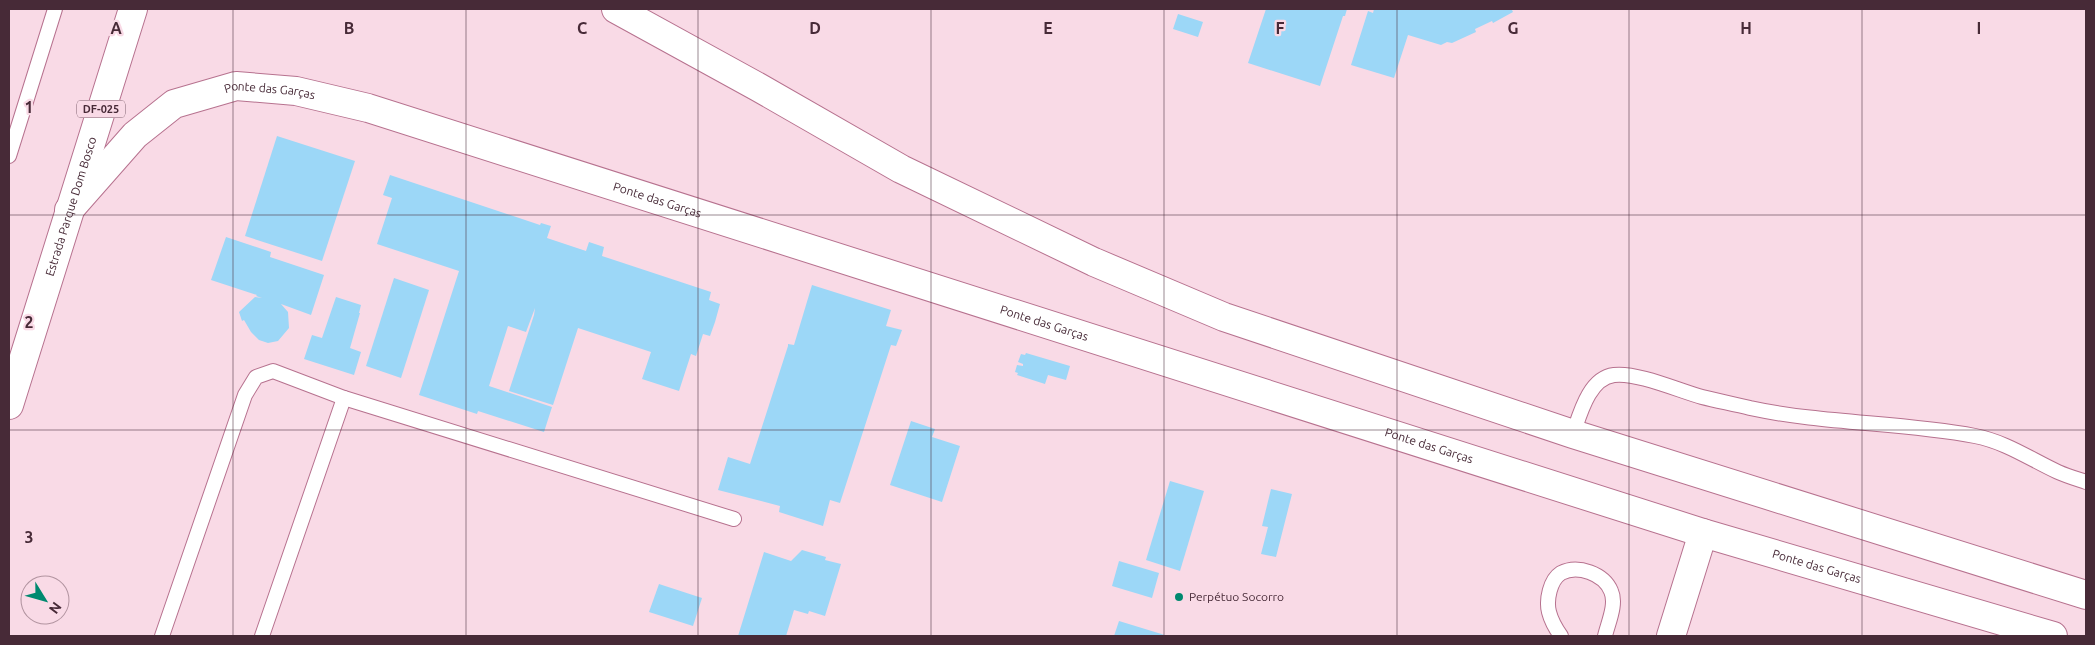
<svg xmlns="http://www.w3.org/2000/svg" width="2095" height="645" viewBox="0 0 2095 645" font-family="Ubuntu,sans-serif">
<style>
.building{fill:#9cd7f7}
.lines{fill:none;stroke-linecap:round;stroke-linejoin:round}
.service-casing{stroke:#b7728f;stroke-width:16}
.minor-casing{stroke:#b7728f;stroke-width:30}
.secondary-casing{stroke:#b7728f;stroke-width:30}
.primary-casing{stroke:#b7728f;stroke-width:30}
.service{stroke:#fff;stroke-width:14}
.minor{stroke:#fff;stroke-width:28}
.secondary{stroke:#fff;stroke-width:28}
.primary{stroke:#fff;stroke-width:28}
.grid{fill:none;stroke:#472a37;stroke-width:1;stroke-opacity:0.55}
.poi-dot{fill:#00896f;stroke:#f9dae6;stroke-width:2}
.labels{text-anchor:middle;stroke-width:4.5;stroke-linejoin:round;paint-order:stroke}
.shield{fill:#f9dae6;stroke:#7c5f6c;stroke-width:1}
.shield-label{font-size:11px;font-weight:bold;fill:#472a37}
.street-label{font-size:12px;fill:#472a37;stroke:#f9dae6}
.poi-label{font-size:12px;fill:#472a37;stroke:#f9dae6;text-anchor:start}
.grid-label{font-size:16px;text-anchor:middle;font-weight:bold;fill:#472a37;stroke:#f9dae6;stroke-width:4.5;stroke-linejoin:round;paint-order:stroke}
</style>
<rect width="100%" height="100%" fill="#f9dae6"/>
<g class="building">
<path d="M 1266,9 L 1347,9 L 1345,16 L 1343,16 L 1320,86 L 1248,63 Z"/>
<path d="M 1374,9 L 1515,9 L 1512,10 L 1513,12 L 1493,23 L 1492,21 L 1475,29 L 1476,32 L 1452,43 L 1447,42 L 1441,45 L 1408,35 L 1394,78 L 1351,65 L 1368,11 L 1373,13 Z"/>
<path d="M 1178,14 L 1203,22 L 1198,37 L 1173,29 Z"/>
<path d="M 277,136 L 355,161 L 322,261 L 245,236 Z"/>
<path d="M 390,175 L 540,225 L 541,223 L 551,226 L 547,238 L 586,251 L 589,242 L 604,247 L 602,256 L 711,292 L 709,300 L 720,304 L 715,322 L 710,336 L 703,334 L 696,356 L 691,354 L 679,391 L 642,379 L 651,352 L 578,328 L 553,405 L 509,391 L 534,315 L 535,308 L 526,332 L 508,326 L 489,386 L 552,407 L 544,432 L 478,411 L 477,414 L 419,395 L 459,271 L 377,244 L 392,198 L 383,195 Z"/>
<path d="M 226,237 L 271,252 L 270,257 L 324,275 L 311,315 L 281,304 L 288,312 L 289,328 L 278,341 L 268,343 L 259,340 L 251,332 L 244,320 L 242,321 L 239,312 L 255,297 L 262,298 L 256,296 L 257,295 L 211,280 Z"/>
<path d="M 394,278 L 429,290 L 401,378 L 366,366 Z"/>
<path d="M 812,285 L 891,310 L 886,326 L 902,330 L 896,346 L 891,345 L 840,503 L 830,500 L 823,526 L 779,512 L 780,506 L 718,490 L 728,457 L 750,464 L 788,346 L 788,344 L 794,345 Z"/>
<path d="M 336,297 L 361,305 L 359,313 L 360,313 L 350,348 L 361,352 L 354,375 L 304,359 L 312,335 L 322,338 Z"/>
<path d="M 1026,353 L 1070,366 L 1066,380 L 1048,375 L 1045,384 L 1017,375 L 1018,373 L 1015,372 L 1017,365 L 1023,366 L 1023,364 L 1018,362 L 1021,354 L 1025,355 Z"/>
<path d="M 911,421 L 935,429 L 932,437 L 960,446 L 942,502 L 890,485 Z"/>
<path d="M 1170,481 L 1204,491 L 1180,571 L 1146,560 Z"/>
<path d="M 1271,489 L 1292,494 L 1276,557 L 1261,554 L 1268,527 L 1262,526 Z"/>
<path d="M 802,550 L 826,557 L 825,560 L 841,564 L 825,616 L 809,611 L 808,614 L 794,610 L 786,636 L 738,636 L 764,552 L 791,561 Z"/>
<path d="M 1119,561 L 1159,573 L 1152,598 L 1112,586 Z"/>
<path d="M 659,584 L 702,598 L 693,626 L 649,612 Z"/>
<path d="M 1119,621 L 1168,636 L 1114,636 Z"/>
</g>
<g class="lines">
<g class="service-casing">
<g id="service">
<path d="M 9,156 L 55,9"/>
<path d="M 1573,434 C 1580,414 1589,378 1614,375 C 1637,372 1680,391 1702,397 C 1718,401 1734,404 1750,408 C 1824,424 1900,422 1975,436 C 2006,442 2030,459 2058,472 C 2067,476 2077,479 2086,482"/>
<path d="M 162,636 L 245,395 L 256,377 L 273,371 L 344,398 L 734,519"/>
<path d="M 262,636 L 344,398"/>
<path d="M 1561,636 C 1556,629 1551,620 1549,612 C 1546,600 1550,580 1561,573 C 1578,564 1604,574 1611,591 C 1617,604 1608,623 1605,636"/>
</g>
</g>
<g class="minor-casing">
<path id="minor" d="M 1671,636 L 1703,533"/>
</g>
<g class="secondary-casing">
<g id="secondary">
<path d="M 616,9 L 758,87 L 901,169 L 1094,262 L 1224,317 L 1573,434 L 2086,595"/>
<path id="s1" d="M 69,210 L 135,135 L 174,104 L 236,86 L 296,91 L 368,108 L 1703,533 L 2053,636"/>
</g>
</g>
<g class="primary-casing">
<g id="primary">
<path id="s2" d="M 9,405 L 133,9"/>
</g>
</g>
<use href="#service" class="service"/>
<use href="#minor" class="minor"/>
<use href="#secondary" class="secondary"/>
<use href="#primary" class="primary"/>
</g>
<path class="grid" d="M 233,9 L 233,636M 466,9 L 466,636M 698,9 L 698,636M 931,9 L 931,636M 1164,9 L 1164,636M 1397,9 L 1397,636M 1629,9 L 1629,636M 1862,9 L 1862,636M 9,215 L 2086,215M 9,430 L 2086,430"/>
<circle class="poi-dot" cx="1179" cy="597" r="5"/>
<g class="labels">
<rect class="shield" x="77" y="100.5" width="48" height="17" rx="4"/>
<g class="shield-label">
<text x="101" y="113">DF-025</text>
</g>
<g class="street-label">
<text dy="4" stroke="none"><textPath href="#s1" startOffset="248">Ponte das Garças</textPath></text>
<text dy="4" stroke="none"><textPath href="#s1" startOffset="652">Ponte das Garças</textPath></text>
<text dy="4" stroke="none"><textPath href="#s2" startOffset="208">Estrada Parque Dom Bosco</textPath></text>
<text dy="4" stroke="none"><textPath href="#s1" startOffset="1058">Ponte das Garças</textPath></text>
<text dy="4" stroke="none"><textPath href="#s1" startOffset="1462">Ponte das Garças</textPath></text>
<text dy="4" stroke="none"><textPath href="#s1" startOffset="1868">Ponte das Garças</textPath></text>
</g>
<g class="poi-label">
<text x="1189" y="601">Perpétuo Socorro</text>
</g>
</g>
<g class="grid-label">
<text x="116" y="34">A</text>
<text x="349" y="34">B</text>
<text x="582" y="34">C</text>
<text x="815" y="34">D</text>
<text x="1048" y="34">E</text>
<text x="1280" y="34">F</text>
<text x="1513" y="34">G</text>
<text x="1746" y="34">H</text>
<text x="1979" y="34">I</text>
<text x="29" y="113">1</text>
<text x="29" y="328">2</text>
<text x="29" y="543">3</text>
</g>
<rect width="2095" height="645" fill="none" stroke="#472a37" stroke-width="20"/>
<g transform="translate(45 600) rotate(127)"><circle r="24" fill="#f9dae6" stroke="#b294a0"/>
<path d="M0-4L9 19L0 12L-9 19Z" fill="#00896f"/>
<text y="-8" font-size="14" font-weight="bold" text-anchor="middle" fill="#472a37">N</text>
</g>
</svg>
